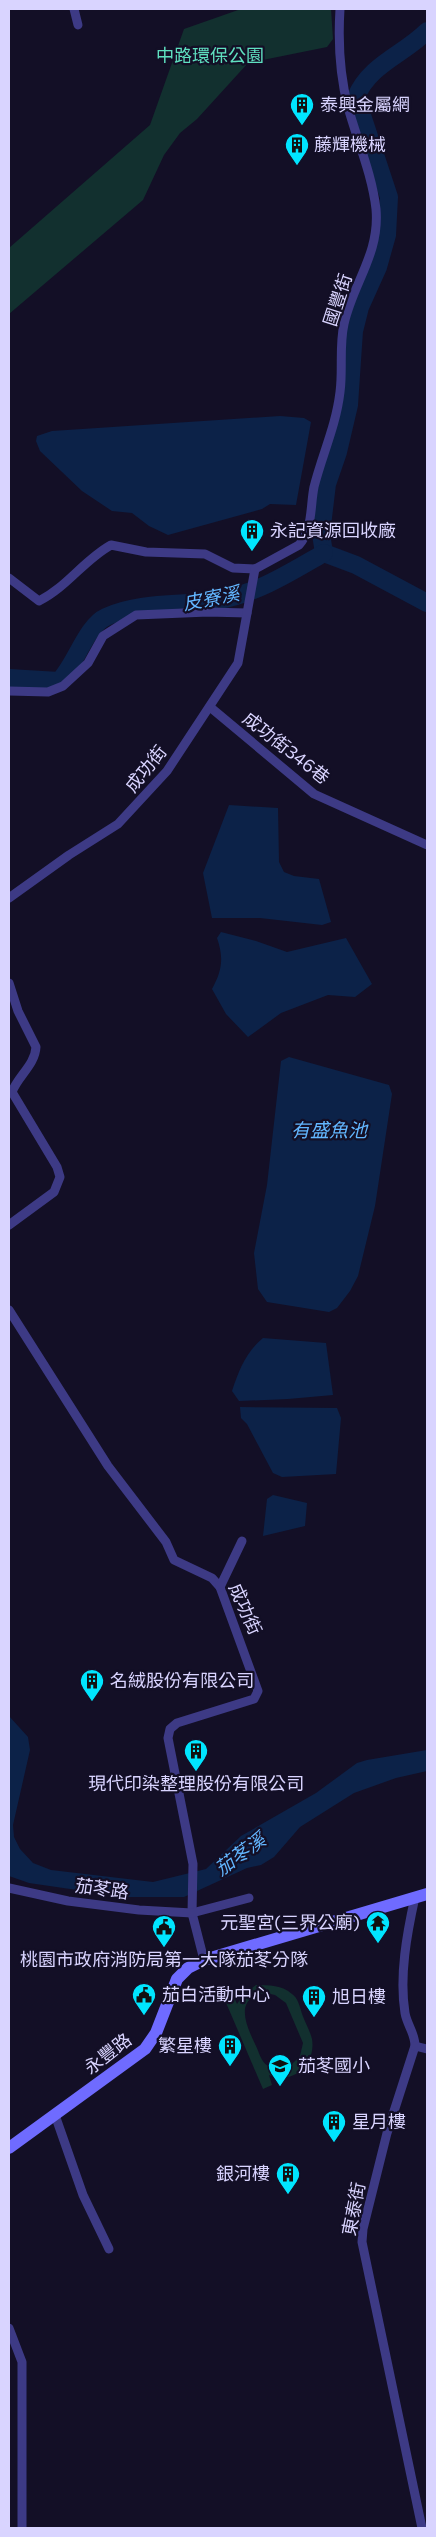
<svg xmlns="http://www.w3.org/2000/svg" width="436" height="2537" viewBox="0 0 436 2537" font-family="Commissioner,'Noto Sans TC',sans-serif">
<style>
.green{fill:#12302f;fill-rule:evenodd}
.water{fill:#0c2248}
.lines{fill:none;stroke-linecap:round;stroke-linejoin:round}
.river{stroke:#0c2248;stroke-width:18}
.street{stroke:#3d3a85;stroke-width:9}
.secondary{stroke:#6f6bff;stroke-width:12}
.labels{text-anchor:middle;stroke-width:4.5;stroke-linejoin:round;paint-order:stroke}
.park-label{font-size:18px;fill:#5fe0c0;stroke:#130f26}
.poi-label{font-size:18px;fill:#d9d4ff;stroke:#130f26;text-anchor:start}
.street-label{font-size:18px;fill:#d9d4ff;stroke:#130f26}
.water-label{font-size:19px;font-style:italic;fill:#62b6ff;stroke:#130f26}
</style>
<rect width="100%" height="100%" fill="#130f26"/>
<g class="green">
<path d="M 241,9 L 331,9 L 333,39 L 327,47 L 248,63 L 197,119 L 180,133 L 164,155 L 143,200 L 9,314 L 9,248 L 150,125 L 184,29 Z"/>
<path d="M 256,1985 C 269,1985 282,1985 292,1994 C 298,1998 300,2007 302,2014 C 305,2022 310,2031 312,2039 C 316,2064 294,2085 269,2075 L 272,2085 L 263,2089 L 224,1998 L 233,1995 L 237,2004 L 244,1994 ZM 266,1993 L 275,1995 L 286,2003 L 303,2043 L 300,2056 L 288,2068 C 281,2068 274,2069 268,2066 C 261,2062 259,2052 256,2046 C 247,2027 232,1997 266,1993 Z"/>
</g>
<g class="water">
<path d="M 280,416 L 304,418 L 311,422 L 296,505 L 270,504 L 262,509 L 168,535 L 149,526 L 132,513 L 112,511 L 82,491 L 40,451 L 36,441 L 37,436 L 52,431 Z"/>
<path d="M 229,805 L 278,808 L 279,862 L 284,872 L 294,876 L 319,879 L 331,922 L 322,925 L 260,918 L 212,918 L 203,873 Z"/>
<path d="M 221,932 L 256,941 L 287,952 L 346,938 L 372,984 L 355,997 L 328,995 L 281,1013 L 248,1037 L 226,1014 L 212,989 C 222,971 224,958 217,938 Z"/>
<path d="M 289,1057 L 389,1085 L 392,1094 L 375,1206 L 358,1276 L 350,1291 L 337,1308 L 329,1312 L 267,1302 L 258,1289 L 254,1253 L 267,1185 L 281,1061 Z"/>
<path d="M 263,1338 L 326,1343 L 333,1395 L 288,1399 L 239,1401 L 232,1391 C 239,1370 246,1352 263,1338 Z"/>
<path d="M 240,1407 L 337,1408 L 341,1418 L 336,1474 L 282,1477 L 273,1473 L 247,1424 L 241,1418 Z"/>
<path d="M 273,1495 L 307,1503 L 305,1526 L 263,1536 L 267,1499 Z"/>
<path d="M 9,1716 L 28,1737 L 30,1750 L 13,1825 L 14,1837 L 20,1849 L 33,1863 L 51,1870 L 153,1882 L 206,1869 L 241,1836 L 316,1793 L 357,1763 L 367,1760 L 427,1750 L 427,1771 L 396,1778 L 354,1793 L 300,1827 L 274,1857 L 261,1865 L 247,1868 L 184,1897 L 125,1897 L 29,1883 L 9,1876 Z"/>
</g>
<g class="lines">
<g class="river">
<path d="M 324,553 L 321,534 L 327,484 L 338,452 L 349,405 L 354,331 L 360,307 L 378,267 L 387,235 L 389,197 L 356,97 C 370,64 403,55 427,31"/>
<path d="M 324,553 L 356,565 L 427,603"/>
<path d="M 9,678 L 59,681 C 75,666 86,626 106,617 C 140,601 183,606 220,600 C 258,593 291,572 324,553"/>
</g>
<g class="street">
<path d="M 74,9 L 78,25"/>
<path d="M 9,578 L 39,601 C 67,587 84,560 111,545 L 146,552 L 205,554 L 233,568 L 255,569"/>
<path d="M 9,691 L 48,692 L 63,686 L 88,663 L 103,636 L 136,615 L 208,612 L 247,613"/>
<path d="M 210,707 L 314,794 L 427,845"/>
<path d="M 9,898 L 69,855 L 118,824 L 167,771 L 238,663 L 255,569 L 299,545 C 313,529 310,507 314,487 C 322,455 336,426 340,392 C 343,370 339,346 344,324 C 353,283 380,254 376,209 C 372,174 357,140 348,107 C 340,76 338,41 340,9"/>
<path d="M 9,983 L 18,1011 L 36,1047 C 35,1065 18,1076 12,1092 L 57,1167 L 60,1177 L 54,1192 L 9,1225"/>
<path d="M 9,1310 L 108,1466 L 166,1542 L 174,1560 L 212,1578 L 220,1587 L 258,1691 L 254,1699 L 177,1723 L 170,1729 L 168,1738 L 193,1864 L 192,1913 L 204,1960"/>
<path d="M 220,1587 L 242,1541"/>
<path d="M 9,1888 L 68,1901 L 139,1910 L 192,1913 L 249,1898"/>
<path d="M 415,1897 C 407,1933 399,1976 405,2013 C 407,2025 415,2033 415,2046 L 387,2133 L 363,2229 L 362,2242 L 422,2528"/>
<path d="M 415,2046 L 427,2049"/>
<path d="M 55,2115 L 83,2195 L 109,2249"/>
<path d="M 9,2328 L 22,2362 L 22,2528"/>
</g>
<path class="secondary" d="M 9,2148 L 145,2049 L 156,2033 L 177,1979 L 188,1968 L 204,1960 L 427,1894"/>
</g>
<defs>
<g id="building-pin" transform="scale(1.25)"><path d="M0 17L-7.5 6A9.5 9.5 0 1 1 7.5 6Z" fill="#00e5ff" stroke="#130f26"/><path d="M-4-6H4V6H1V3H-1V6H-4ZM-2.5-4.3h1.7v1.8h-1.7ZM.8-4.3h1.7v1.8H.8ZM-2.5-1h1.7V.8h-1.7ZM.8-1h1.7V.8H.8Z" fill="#111"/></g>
<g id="temple-pin" transform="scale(1.25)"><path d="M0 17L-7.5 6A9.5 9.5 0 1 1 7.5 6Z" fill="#00e5ff" stroke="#130f26"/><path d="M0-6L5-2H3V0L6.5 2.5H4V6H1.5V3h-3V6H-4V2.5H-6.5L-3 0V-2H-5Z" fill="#111"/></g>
<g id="civic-pin" transform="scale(1.25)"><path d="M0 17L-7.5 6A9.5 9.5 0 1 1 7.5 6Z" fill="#00e5ff" stroke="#130f26"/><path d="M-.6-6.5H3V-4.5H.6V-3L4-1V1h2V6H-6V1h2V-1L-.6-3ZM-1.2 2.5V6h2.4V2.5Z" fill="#111"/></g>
<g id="school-pin" transform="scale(1.25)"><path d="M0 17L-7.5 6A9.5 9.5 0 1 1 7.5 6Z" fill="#00e5ff" stroke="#130f26"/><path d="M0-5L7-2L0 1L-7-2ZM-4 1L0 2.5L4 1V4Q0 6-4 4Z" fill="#111"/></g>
</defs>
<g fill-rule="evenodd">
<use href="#building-pin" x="302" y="105"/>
<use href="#building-pin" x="297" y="145"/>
<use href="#building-pin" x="252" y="531"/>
<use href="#building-pin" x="92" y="1681"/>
<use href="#building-pin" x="196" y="1751"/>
<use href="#temple-pin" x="378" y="1923"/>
<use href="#civic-pin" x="164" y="1927"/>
<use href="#civic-pin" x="144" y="1995"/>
<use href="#building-pin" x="314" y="1997"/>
<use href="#building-pin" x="230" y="2046"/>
<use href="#school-pin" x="280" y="2066"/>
<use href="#building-pin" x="334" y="2122"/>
<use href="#building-pin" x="288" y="2174"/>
</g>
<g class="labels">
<g class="park-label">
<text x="210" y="62">中路環保公園</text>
</g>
<g class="poi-label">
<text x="320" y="111">泰興金屬網</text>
<text x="314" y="151">藤輝機械</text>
<text x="270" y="537">永記資源回收廠</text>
<text x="110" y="1687">名絨股份有限公司</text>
<text x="196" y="1790" text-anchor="middle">現代印染整理股份有限公司</text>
<text x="360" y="1929" text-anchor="end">元聖宮(三界公廟)</text>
<text x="164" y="1966" text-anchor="middle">桃園市政府消防局第一大隊茄苳分隊</text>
<text x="162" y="2001">茄白活動中心</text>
<text x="332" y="2003">旭日樓</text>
<text x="212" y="2052" text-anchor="end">繁星樓</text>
<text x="298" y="2072">茄苳國小</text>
<text x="352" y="2128">星月樓</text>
<text x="270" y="2180" text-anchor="end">銀河樓</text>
</g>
<g class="street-label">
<text transform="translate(338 300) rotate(-72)" y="6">國豐街</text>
<text transform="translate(286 748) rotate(38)" y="6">成功街346巷</text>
<text transform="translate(146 769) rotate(-51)" y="6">成功街</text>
<text transform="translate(245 1609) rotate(66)" y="6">成功街</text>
<text transform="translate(102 1889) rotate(8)" y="6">茄苳路</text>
<text transform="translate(108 2054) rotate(-38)" y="6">永豐路</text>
<text transform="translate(354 2209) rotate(-79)" y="6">東泰街</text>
</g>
<g class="water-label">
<text transform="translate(211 598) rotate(-11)" y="7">皮寮溪</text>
<text x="329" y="1137">有盛魚池</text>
<text transform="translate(240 1854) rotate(-36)" y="7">茄苳溪</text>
</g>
</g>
<rect width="436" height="2537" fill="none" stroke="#d9d4ff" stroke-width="20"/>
</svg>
